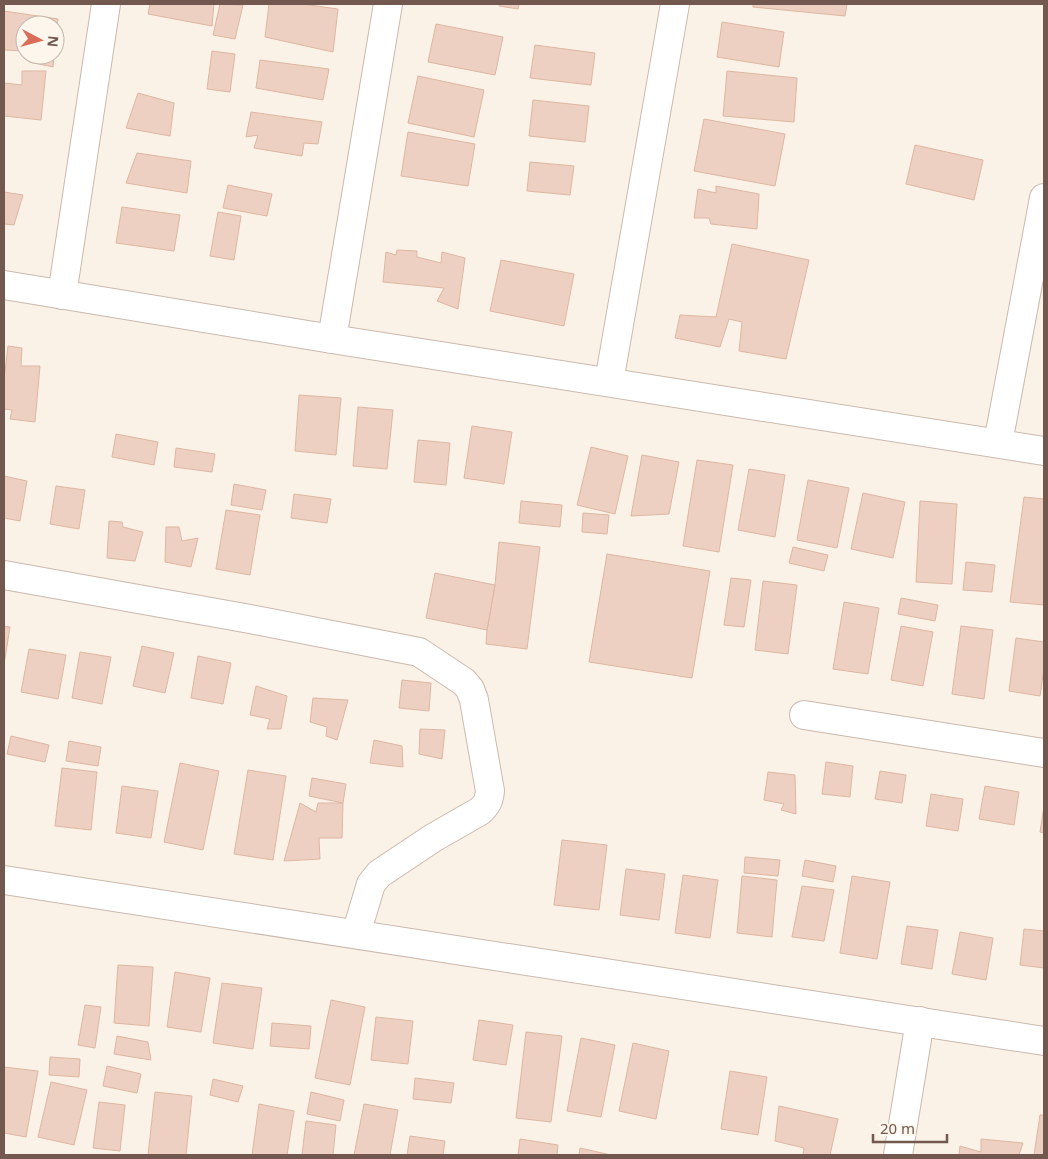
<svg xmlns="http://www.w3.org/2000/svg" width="1048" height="1159" viewBox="0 0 1048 1159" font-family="'Noto Sans',sans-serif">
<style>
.building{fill:#edd0c1;stroke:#dfb6a3}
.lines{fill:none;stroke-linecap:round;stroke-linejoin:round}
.minor-casing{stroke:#cbb9ae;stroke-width:30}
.minor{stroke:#fff;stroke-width:28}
</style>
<rect width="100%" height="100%" fill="#faf2e7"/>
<g class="building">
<path d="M 150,4 L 214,4 L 212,26 L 148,14 Z"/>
<path d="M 220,4 L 243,5 L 235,39 L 213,35 Z"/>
<path d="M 269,4 L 302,4 L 338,9 L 333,52 L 265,37 Z"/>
<path d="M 500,4 L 519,4 L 518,9 L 499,6 Z"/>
<path d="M 753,4 L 847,4 L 845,16 L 753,7 Z"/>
<path d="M 4,11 L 58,19 L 55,43 L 55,25 L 25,25 L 25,51 L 4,50 Z"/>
<path d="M 722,22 L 784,32 L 779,67 L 717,57 Z"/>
<path d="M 436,24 L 503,37 L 495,75 L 428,62 Z"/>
<path d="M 535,45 L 595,53 L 591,85 L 530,78 Z"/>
<path d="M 212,51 L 235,54 L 230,92 L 207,89 Z"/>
<path d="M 30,55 L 54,55 L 53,67 L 30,62 Z"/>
<path d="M 260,60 L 329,69 L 323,100 L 256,88 Z"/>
<path d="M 22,71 L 46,71 L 41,120 L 4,116 L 4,83 L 22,85 Z"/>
<path d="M 727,71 L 797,78 L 794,122 L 723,116 Z"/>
<path d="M 418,76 L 484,90 L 474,137 L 408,123 Z"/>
<path d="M 138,93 L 174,103 L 170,136 L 126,128 Z"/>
<path d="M 533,100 L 589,106 L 585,142 L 529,136 Z"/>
<path d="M 251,112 L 322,122 L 318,144 L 304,143 L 302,156 L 254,148 L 258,135 L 246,137 Z"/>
<path d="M 704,119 L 785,134 L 775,186 L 694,171 Z"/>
<path d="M 408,132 L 475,144 L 468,186 L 401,176 Z"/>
<path d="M 915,145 L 983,160 L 974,200 L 906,184 Z"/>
<path d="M 137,153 L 191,161 L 187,193 L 126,183 Z"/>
<path d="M 530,162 L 574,166 L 570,195 L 527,191 Z"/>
<path d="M 228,185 L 272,194 L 267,216 L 223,208 Z"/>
<path d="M 716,186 L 759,194 L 757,229 L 711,224 L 709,218 L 694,218 L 698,189 L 716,193 Z"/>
<path d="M 4,192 L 23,195 L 14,225 L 4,224 Z"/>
<path d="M 122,207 L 180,215 L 174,251 L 116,243 Z"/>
<path d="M 218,212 L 241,216 L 234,260 L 210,256 Z"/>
<path d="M 732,244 L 809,260 L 786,359 L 739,351 L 742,322 L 729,319 L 720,347 L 675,338 L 680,315 L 716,317 Z"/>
<path d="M 397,250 L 417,251 L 417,257 L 441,263 L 442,252 L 465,258 L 458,309 L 437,301 L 444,288 L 383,282 L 386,252 L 396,255 Z"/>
<path d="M 501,260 L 574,274 L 564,326 L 490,311 Z"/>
<path d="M 8,346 L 22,348 L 21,366 L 40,366 L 35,422 L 10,419 L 12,410 L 4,409 L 4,380 Z"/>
<path d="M 299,395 L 341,398 L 336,455 L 295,451 Z"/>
<path d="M 358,407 L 393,410 L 387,469 L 353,466 Z"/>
<path d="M 472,426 L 512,432 L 504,484 L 464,478 Z"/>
<path d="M 116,434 L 158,442 L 154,465 L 112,457 Z"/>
<path d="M 418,440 L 450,443 L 446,485 L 414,482 Z"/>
<path d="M 591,447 L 628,456 L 615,514 L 577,505 Z"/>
<path d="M 176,448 L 215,454 L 212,472 L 174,467 Z"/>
<path d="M 642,455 L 679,462 L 669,514 L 631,516 Z"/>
<path d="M 697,460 L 733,465 L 719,552 L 683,546 Z"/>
<path d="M 749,469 L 785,475 L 775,537 L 738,530 Z"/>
<path d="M 4,476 L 27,481 L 20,521 L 4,518 Z"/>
<path d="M 808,480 L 849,488 L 837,548 L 797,540 Z"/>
<path d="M 234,484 L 266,490 L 262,510 L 231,505 Z"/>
<path d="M 56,486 L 85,490 L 79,529 L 50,524 Z"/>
<path d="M 863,493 L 905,502 L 893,558 L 851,549 Z"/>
<path d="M 294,494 L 331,499 L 327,523 L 291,518 Z"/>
<path d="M 1024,497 L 1044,499 L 1044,605 L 1010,602 Z"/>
<path d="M 521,501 L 562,505 L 560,527 L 519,523 Z"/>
<path d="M 920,501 L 957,504 L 952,584 L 916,582 Z"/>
<path d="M 226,510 L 260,515 L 250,575 L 216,569 Z"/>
<path d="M 583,513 L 609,515 L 607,534 L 582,532 Z"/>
<path d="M 109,521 L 122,522 L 123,527 L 143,532 L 135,561 L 107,558 Z"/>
<path d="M 166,527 L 179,527 L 182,541 L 198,538 L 191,567 L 165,562 Z"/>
<path d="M 499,542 L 540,547 L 527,649 L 486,644 L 487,630 L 495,585 Z"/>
<path d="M 793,547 L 828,555 L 824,571 L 789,563 Z"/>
<path d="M 607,554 L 710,571 L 692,678 L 589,662 Z"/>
<path d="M 966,562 L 995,565 L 992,592 L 963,590 Z"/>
<path d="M 435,573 L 495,585 L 487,630 L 426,618 Z"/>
<path d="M 731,578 L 751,580 L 744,627 L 724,625 Z"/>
<path d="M 763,581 L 797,585 L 788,654 L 755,650 Z"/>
<path d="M 901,598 L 938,605 L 935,621 L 898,614 Z"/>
<path d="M 844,602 L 879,608 L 868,674 L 833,669 Z"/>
<path d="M 4,626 L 10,627 L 4,665 Z"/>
<path d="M 901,626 L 933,632 L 923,686 L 891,680 Z"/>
<path d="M 961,626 L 993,630 L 984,699 L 952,694 Z"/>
<path d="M 1016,638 L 1044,642 L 1044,668 L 1040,696 L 1009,691 Z"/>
<path d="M 142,646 L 174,653 L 165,693 L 133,686 Z"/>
<path d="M 29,649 L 66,655 L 58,699 L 21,692 Z"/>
<path d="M 80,652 L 111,657 L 102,704 L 72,698 Z"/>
<path d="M 198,656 L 231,663 L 223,704 L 191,698 Z"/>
<path d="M 402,680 L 431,683 L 429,711 L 399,708 Z"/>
<path d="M 256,686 L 287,696 L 281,729 L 267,729 L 270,719 L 250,715 Z"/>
<path d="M 313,698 L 348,700 L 337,740 L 326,736 L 327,727 L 310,722 Z"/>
<path d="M 420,729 L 445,730 L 442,759 L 419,754 Z"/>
<path d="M 11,736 L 49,745 L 45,762 L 7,754 Z"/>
<path d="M 374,740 L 402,746 L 403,767 L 370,763 Z"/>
<path d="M 69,741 L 101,747 L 98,766 L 66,761 Z"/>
<path d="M 826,762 L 853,766 L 850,797 L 822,794 Z"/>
<path d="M 180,763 L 219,771 L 203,850 L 164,842 Z"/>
<path d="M 62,768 L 97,772 L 91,830 L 55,826 Z"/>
<path d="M 248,770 L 286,776 L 273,860 L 234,854 Z"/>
<path d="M 880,771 L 906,775 L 902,803 L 875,799 Z"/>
<path d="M 768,772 L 795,775 L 796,814 L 781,810 L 784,804 L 764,800 Z"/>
<path d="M 312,778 L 346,784 L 343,803 L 309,796 Z"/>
<path d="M 122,786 L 158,791 L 151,838 L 116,833 Z"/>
<path d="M 985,786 L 1019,792 L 1014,825 L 979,819 Z"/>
<path d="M 931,794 L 963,799 L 958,831 L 926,826 Z"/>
<path d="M 300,803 L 316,812 L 318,803 L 343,803 L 342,838 L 319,838 L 320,859 L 284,861 Z"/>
<path d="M 1044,806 L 1044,833 L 1040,832 Z"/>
<path d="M 562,840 L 607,845 L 599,910 L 554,905 Z"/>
<path d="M 745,857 L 780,860 L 778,876 L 744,873 Z"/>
<path d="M 805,860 L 836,866 L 833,882 L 802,876 Z"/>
<path d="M 626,869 L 665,874 L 659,920 L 620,915 Z"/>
<path d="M 683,875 L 718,880 L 710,938 L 675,933 Z"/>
<path d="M 742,876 L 777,880 L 772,937 L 737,933 Z"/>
<path d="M 852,876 L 890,882 L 877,959 L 840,953 Z"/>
<path d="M 802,886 L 834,890 L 824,941 L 792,937 Z"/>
<path d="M 907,926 L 938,930 L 932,969 L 901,964 Z"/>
<path d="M 1024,929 L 1044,931 L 1044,968 L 1020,965 Z"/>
<path d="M 960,932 L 993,938 L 986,980 L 952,974 Z"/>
<path d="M 118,965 L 153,967 L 149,1026 L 114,1023 Z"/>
<path d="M 175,972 L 210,978 L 201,1032 L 167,1027 Z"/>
<path d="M 222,983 L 262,988 L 253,1049 L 213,1043 Z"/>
<path d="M 331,1000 L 365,1007 L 350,1085 L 315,1078 Z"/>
<path d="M 85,1005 L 101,1007 L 95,1048 L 78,1045 Z"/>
<path d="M 376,1017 L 413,1021 L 408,1064 L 371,1060 Z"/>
<path d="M 479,1020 L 513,1025 L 506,1065 L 473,1060 Z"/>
<path d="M 272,1023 L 311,1026 L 309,1049 L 270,1046 Z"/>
<path d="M 526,1032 L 562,1036 L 551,1122 L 516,1118 Z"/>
<path d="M 117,1036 L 148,1042 L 151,1060 L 114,1054 Z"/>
<path d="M 581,1038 L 615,1045 L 601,1117 L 567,1111 Z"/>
<path d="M 633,1043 L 669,1051 L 656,1119 L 619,1111 Z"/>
<path d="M 50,1057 L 80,1059 L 79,1077 L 49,1075 Z"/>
<path d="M 107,1066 L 141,1074 L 137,1093 L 103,1086 Z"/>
<path d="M 4,1067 L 38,1071 L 26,1137 L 4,1133 Z"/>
<path d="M 730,1071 L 767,1077 L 758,1135 L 721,1129 Z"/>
<path d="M 415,1078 L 454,1083 L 451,1103 L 413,1099 Z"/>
<path d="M 213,1079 L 243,1086 L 238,1102 L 210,1095 Z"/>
<path d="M 51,1082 L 87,1090 L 74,1145 L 38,1137 Z"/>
<path d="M 155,1092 L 192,1096 L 186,1155 L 148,1155 Z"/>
<path d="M 311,1092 L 344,1100 L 340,1121 L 307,1114 Z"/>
<path d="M 99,1102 L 125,1105 L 120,1151 L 93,1148 Z"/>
<path d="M 259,1104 L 294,1111 L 287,1155 L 252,1155 Z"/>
<path d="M 364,1104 L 398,1110 L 390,1155 L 354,1155 Z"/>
<path d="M 779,1106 L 838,1119 L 830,1155 L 803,1155 L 804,1148 L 775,1141 Z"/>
<path d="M 1040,1115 L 1044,1115 L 1044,1155 L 1034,1155 Z"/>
<path d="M 306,1121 L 336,1125 L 333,1155 L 302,1155 Z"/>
<path d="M 410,1136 L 445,1141 L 443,1155 L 407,1155 Z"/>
<path d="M 520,1139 L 558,1145 L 557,1155 L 518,1155 Z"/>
<path d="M 981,1139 L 1023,1143 L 1019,1155 L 959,1155 L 960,1146 L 981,1152 Z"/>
<path d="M 580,1148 L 611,1155 L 579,1155 Z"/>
</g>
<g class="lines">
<g class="minor-casing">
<g id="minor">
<path d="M 4,285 L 332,339 L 1044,451"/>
<path d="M 62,295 L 106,4"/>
<path d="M 332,339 L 388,4"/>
<path d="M 609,382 L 675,4"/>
<path d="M 998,443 L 1044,198"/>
<path d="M 4,575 L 250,619 L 419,652 L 464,682 L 470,689 L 474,700 L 490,791 C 489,800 487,805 480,811 L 433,838 L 379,874 L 371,884 L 356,934"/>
<path d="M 804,715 L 1044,753"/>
<path d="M 4,880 L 1044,1041"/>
<path d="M 898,1155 L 920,1021"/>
</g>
</g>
<use href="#minor" class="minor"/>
</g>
<rect width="1048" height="1159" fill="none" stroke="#72584e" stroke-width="10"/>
<g transform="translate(40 40) rotate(96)"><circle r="24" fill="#fdf6ed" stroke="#c5b7ad"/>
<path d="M0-4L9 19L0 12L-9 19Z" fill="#d96d57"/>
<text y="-8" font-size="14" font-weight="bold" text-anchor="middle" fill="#72584e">N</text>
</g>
<path d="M873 1134v8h74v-8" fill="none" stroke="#72584e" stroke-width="2.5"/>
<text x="880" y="1134" font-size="15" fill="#72584e" stroke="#fdf6ed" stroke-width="4" paint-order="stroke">20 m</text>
</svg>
